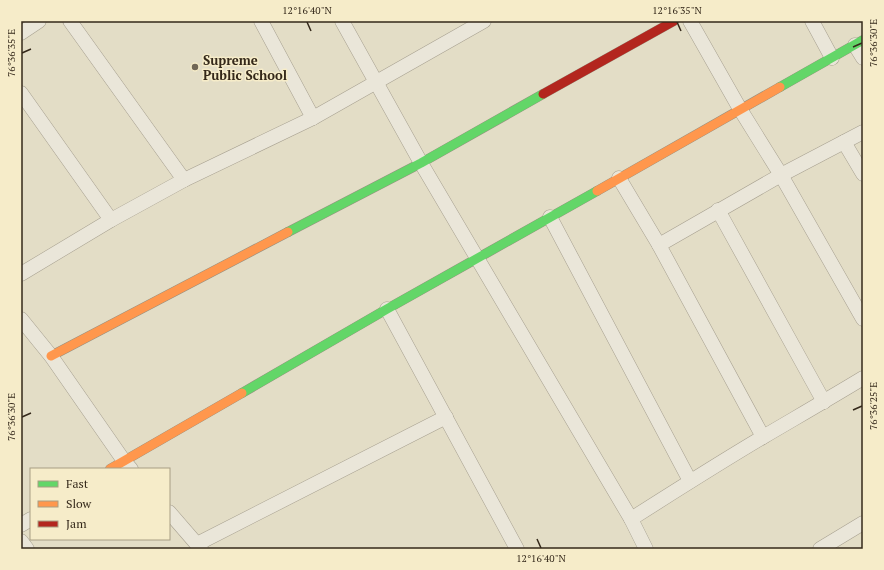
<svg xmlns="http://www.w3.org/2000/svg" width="884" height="570" viewBox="0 0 884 570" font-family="'PT Serif',serif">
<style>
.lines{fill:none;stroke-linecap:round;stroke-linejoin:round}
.street-casing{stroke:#a7a090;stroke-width:15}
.fast-casing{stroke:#979080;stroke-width:10}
.slow-casing{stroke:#979080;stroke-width:10}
.jam-casing{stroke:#979080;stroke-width:10}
.street{stroke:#eae6d9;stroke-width:14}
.fast{stroke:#63d668;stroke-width:9}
.slow{stroke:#ff974d;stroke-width:9}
.jam{stroke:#b3261e;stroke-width:9}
.ticks{fill:none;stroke:#34281a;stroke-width:1.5}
.poi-dot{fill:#716756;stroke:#f6ecc9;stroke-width:1.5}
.labels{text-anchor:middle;stroke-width:3;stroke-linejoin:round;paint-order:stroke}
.poi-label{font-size:13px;font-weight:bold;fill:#34281a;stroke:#f6ecc9;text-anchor:start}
.neatline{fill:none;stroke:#34281a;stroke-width:1.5}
.ticks-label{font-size:10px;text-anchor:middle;fill:#34281a}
</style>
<rect width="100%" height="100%" fill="#e3ddc6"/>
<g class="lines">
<g class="street-casing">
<g id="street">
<path d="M 70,21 L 184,180"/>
<path d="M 261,21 L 313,118"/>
<path d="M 342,21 L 421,163 L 631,519 L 646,549"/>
<path d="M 690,21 L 740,109 L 781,175 L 863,319"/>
<path d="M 812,21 L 832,58"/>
<path d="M 21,33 L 39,21"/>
<path d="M 855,45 L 863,58"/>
<path d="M 21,93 L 111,220"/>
<path d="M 844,142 L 863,174"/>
<path d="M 619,178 L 659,245 L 763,437"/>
<path d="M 718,210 L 824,402"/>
<path d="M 550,217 L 690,481"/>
<path d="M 659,245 L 781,175 L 863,132"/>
<path d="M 21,274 L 111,220 L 184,180 L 313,118 L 484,21"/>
<path d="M 387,309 L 517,549"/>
<path d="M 21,319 L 51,356 L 124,461 L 131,469"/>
<path d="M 169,512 L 201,549"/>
<path d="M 631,519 C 675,491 719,463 763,437 C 797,417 830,398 863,378"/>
<path d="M 21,525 L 31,519"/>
<path d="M 21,541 L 27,549"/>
<path d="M 197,544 L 446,417"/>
<path d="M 820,549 L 863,523"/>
</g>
</g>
<g class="fast-casing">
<g id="fast">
<path d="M 780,87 L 863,40"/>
<path d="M 288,232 L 421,163 L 543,94"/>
<path d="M 242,393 L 387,309 L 597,191"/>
</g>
</g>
<g class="slow-casing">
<g id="slow">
<path d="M 597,191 L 780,87"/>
<path d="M 51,356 L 288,232"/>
<path d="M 110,469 L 242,393"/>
</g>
</g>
<g class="jam-casing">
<path id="jam" d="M 543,94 L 674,21"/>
</g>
<use href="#street" class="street"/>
<use href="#fast" class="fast"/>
<use href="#slow" class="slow"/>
<use href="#jam" class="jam"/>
</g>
<path class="ticks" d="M 307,22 L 311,31M 677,22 L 681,31M 853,47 L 862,43M 22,53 L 31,49M 853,410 L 862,406M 22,417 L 31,413M 537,539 L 541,548"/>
<circle class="poi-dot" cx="195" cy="67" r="4"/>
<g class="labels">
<g class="poi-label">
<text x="203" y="65">Supreme<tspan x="203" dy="15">Public School</tspan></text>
</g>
</g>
<rect width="884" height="570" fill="none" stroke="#f6ecc9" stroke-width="44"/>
<rect x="30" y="468" width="140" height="72" fill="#f6ecc9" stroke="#a89e83"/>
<rect x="38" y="481" width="20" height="6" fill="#63d668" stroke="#a89e83"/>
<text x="66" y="488" font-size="12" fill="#34281a">Fast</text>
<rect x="38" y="501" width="20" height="6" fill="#ff974d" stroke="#a89e83"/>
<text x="66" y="508" font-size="12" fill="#34281a">Slow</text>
<rect x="38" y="521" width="20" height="6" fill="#b3261e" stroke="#a89e83"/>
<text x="66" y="528" font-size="12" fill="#34281a">Jam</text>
<rect x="22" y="22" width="840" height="526" class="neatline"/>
<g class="ticks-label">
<text x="307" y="14">12°16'40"N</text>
<text x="677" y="14">12°16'35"N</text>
<text transform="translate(873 43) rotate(-90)" y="4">76°36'30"E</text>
<text transform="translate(11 53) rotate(-90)" y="4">76°36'35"E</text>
<text transform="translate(873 406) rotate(-90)" y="4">76°36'25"E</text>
<text transform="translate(11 417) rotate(-90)" y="4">76°36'30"E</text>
<text x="541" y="562">12°16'40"N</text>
</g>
</svg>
